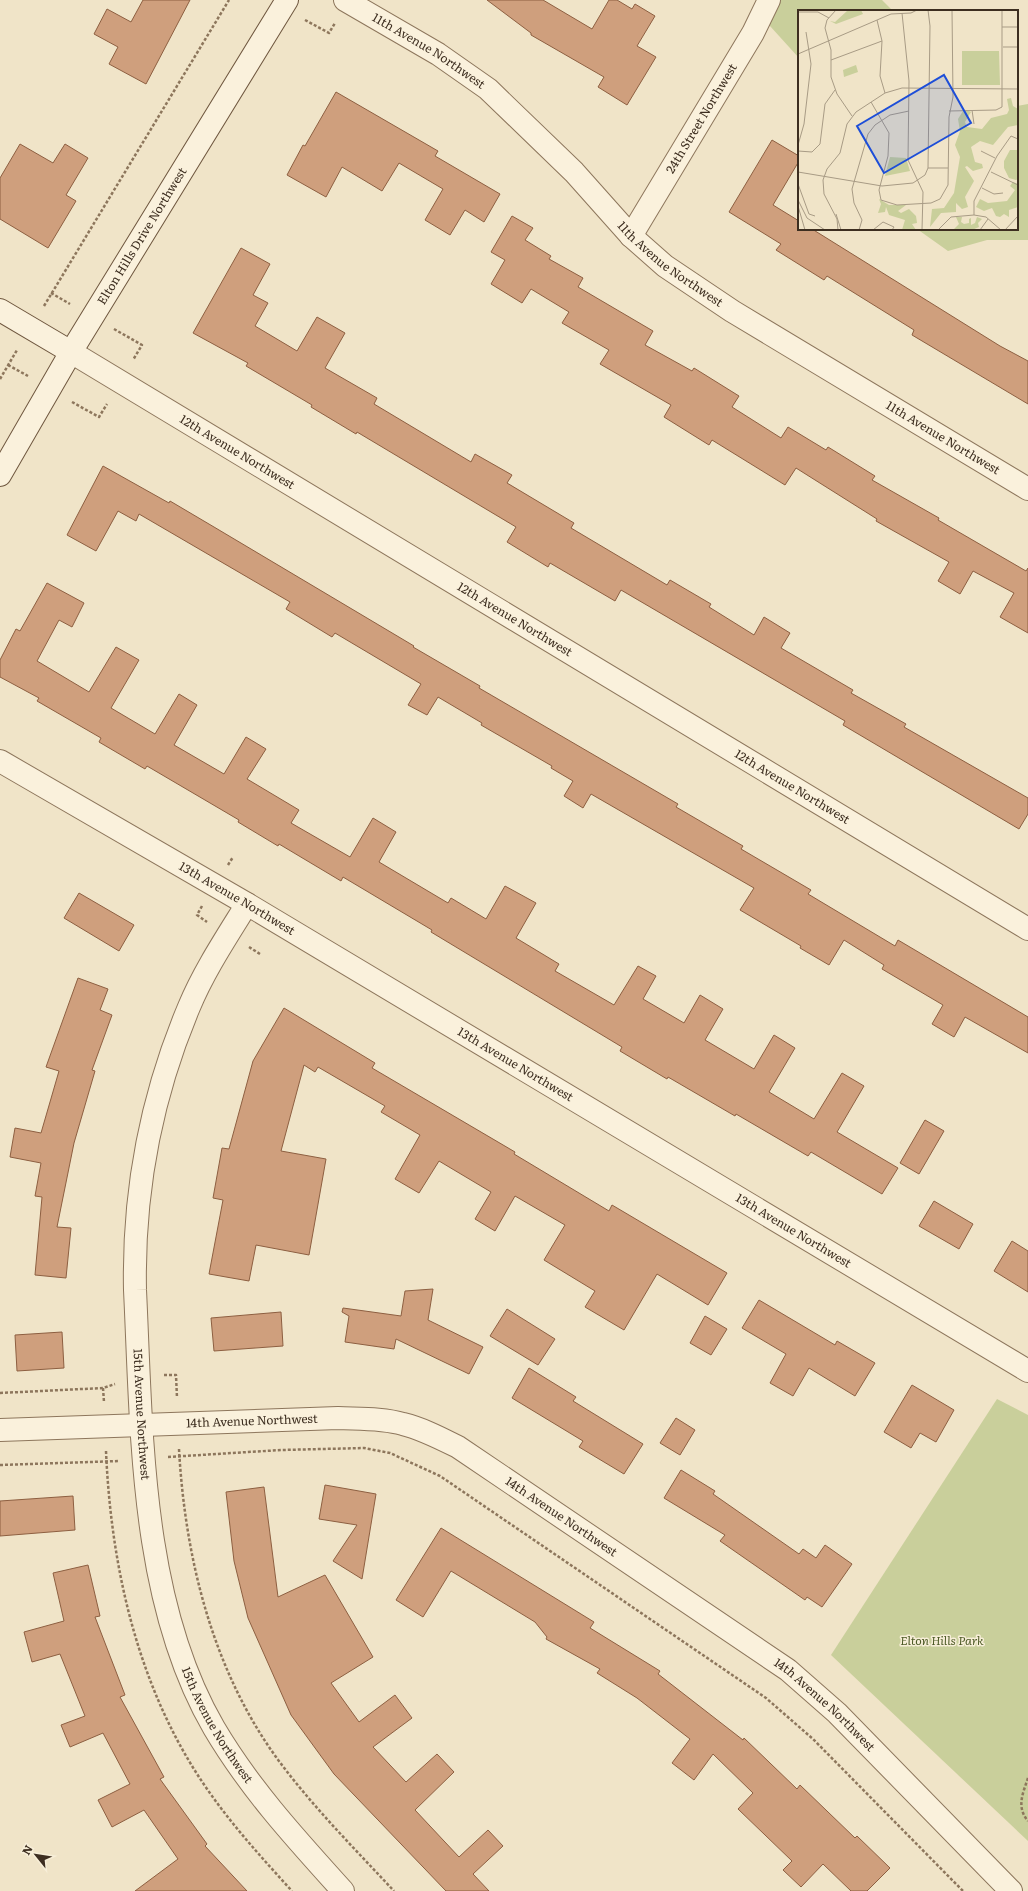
<svg xmlns="http://www.w3.org/2000/svg" width="1028" height="1891" viewBox="0 0 1028 1891" font-family="Literata,serif">
<style>
.green{fill:#c9cf9b}
.building{fill:#cf9f7d;stroke:#8d5f41}
.lines{fill:none;stroke-linecap:round;stroke-linejoin:round}
.street-casing{stroke:#8d765c;stroke-width:24}
.secondary-casing{stroke:#6f573f;stroke-width:24}
.path{stroke:#8d765c;stroke-width:2.5;stroke-dasharray:3 2;stroke-linecap:butt}
.street{stroke:#faf1dc;stroke-width:22}
.secondary{stroke:#faf1dc;stroke-width:22}
.labels{text-anchor:middle;stroke-width:3;stroke-linejoin:round;paint-order:stroke}
.street-label{font-size:12px;fill:#3d2e20;stroke:#f7eed8}
.park-label{font-size:12px;font-style:italic;fill:#4d5a26;stroke:#f7eed8}
.inset-road{fill:none;stroke:#a89b85;stroke-width:1}
.view{fill:#1d4ed8;fill-opacity:0.15;stroke:#1d4ed8;stroke-width:2}
.inset-edge{fill:none;stroke:#3d2e20;stroke-width:2}
</style>
<rect width="100%" height="100%" fill="#f0e4c8"/>
<g class="green">
<path d="M 762,0 L 882,0 L 893,11 L 799,11 L 799,58 L 770,26 Z"/>
<path d="M 1028,104 L 1028,240 L 987,240 L 948,251 L 917,229 L 1017,229 L 1017,106 Z"/>
<path d="M 997,1399 L 1028,1415 L 1028,1841 L 831,1655 Z"/>
</g>
<g class="building">
<path d="M 143,0 L 190,0 L 146,84 L 109,64 L 118,47 L 94,34 L 107,9 L 131,22 Z"/>
<path d="M 487,0 L 543,0 L 592,29 L 609,0 L 617,0 L 632,9 L 635,4 L 655,16 L 637,46 L 656,57 L 627,105 L 598,87 L 604,77 L 531,35 L 531,33 Z"/>
<path d="M 336,92 L 438,151 L 435,156 L 500,194 L 484,222 L 465,210 L 450,235 L 425,220 L 443,189 L 399,163 L 382,191 L 342,167 L 326,197 L 287,175 L 303,145 L 305,146 Z"/>
<path d="M 772,140 L 799,156 L 799,161 L 773,205 L 799,221 L 799,229 L 812,229 L 1000,346 L 1028,361 L 1028,404 L 912,335 L 914,330 L 827,276 L 824,280 L 776,250 L 781,244 L 729,212 Z"/>
<path d="M 20,144 L 53,163 L 65,144 L 88,158 L 66,195 L 76,201 L 48,248 L 0,219 L 0,178 Z"/>
<path d="M 512,216 L 533,228 L 525,240 L 551,256 L 549,259 L 583,278 L 578,287 L 653,331 L 645,345 L 692,371 L 694,368 L 739,396 L 732,407 L 781,438 L 788,427 L 826,450 L 828,447 L 875,476 L 872,480 L 939,518 L 938,520 L 1026,571 L 1028,568 L 1028,633 L 1000,617 L 1014,593 L 973,571 L 960,594 L 938,581 L 949,562 L 876,521 L 877,519 L 796,468 L 785,485 L 712,440 L 709,445 L 664,417 L 671,405 L 600,364 L 609,350 L 562,323 L 569,312 L 531,289 L 522,303 L 491,284 L 505,260 L 491,252 Z"/>
<path d="M 241,248 L 270,264 L 253,295 L 268,303 L 255,326 L 297,351 L 317,317 L 345,333 L 325,368 L 377,398 L 374,404 L 471,462 L 475,454 L 512,475 L 507,483 L 574,523 L 571,528 L 667,585 L 670,580 L 711,604 L 709,607 L 754,635 L 764,617 L 790,633 L 781,648 L 853,690 L 851,693 L 906,724 L 904,727 L 1028,798 L 1028,814 L 1019,829 L 843,725 L 845,721 L 621,590 L 615,601 L 550,563 L 548,567 L 507,542 L 516,527 L 357,432 L 356,434 L 311,407 L 312,405 L 246,366 L 248,363 L 193,333 Z"/>
<path d="M 103,466 L 169,503 L 170,501 L 214,527 L 414,646 L 413,647 L 480,686 L 479,688 L 678,804 L 676,807 L 743,846 L 741,849 L 811,890 L 808,894 L 895,946 L 898,940 L 1028,1017 L 1028,1053 L 965,1017 L 954,1037 L 932,1024 L 943,1005 L 882,969 L 884,965 L 844,940 L 829,965 L 800,948 L 801,946 L 740,910 L 754,888 L 591,794 L 583,808 L 564,796 L 573,781 L 551,768 L 552,766 L 481,725 L 482,723 L 438,697 L 427,715 L 408,705 L 421,684 L 335,633 L 332,637 L 286,609 L 290,602 L 139,514 L 136,521 L 118,511 L 96,551 L 67,535 Z"/>
<path d="M 47,583 L 84,603 L 72,627 L 59,620 L 37,661 L 89,692 L 116,647 L 139,660 L 111,708 L 155,734 L 179,694 L 197,705 L 174,745 L 224,774 L 246,737 L 266,749 L 247,779 L 299,810 L 291,823 L 350,857 L 373,818 L 396,832 L 379,862 L 448,903 L 451,898 L 486,919 L 505,886 L 536,903 L 516,938 L 559,964 L 555,971 L 614,1005 L 638,966 L 656,976 L 643,999 L 684,1023 L 700,995 L 723,1009 L 705,1040 L 754,1069 L 774,1035 L 795,1048 L 769,1092 L 814,1119 L 842,1073 L 864,1086 L 837,1132 L 898,1168 L 882,1194 L 811,1152 L 808,1156 L 736,1114 L 735,1116 L 668,1077 L 667,1079 L 620,1051 L 622,1047 L 431,932 L 432,930 L 343,877 L 341,881 L 279,844 L 278,846 L 238,822 L 239,820 L 147,766 L 145,769 L 99,742 L 101,738 L 37,701 L 39,698 L 0,677 L 0,660 L 16,629 L 20,631 Z"/>
<path d="M 79,893 L 134,925 L 119,951 L 64,918 Z"/>
<path d="M 78,978 L 108,989 L 100,1010 L 112,1015 L 92,1070 L 95,1071 L 74,1143 L 57,1227 L 71,1228 L 66,1278 L 35,1275 L 42,1197 L 35,1196 L 41,1163 L 10,1157 L 15,1128 L 41,1133 L 59,1071 L 46,1067 Z"/>
<path d="M 284,1008 L 375,1063 L 372,1068 L 515,1152 L 514,1154 L 609,1211 L 612,1205 L 727,1273 L 708,1305 L 657,1274 L 624,1330 L 585,1307 L 595,1291 L 544,1260 L 565,1225 L 515,1196 L 495,1231 L 475,1219 L 491,1192 L 439,1161 L 419,1193 L 395,1179 L 420,1135 L 381,1112 L 385,1106 L 318,1067 L 315,1072 L 304,1065 L 281,1151 L 326,1159 L 309,1255 L 256,1245 L 249,1281 L 209,1274 L 223,1200 L 213,1198 L 222,1148 L 229,1149 L 253,1061 Z"/>
<path d="M 925,1120 L 944,1131 L 919,1174 L 900,1163 Z"/>
<path d="M 934,1201 L 973,1224 L 959,1249 L 919,1226 Z"/>
<path d="M 1012,1241 L 1028,1251 L 1028,1292 L 994,1271 Z"/>
<path d="M 433,1289 L 428,1320 L 483,1347 L 469,1374 L 396,1339 L 394,1349 L 345,1342 L 349,1316 L 342,1312 L 343,1308 L 401,1316 L 405,1291 Z"/>
<path d="M 759,1300 L 835,1345 L 837,1341 L 875,1363 L 855,1396 L 809,1368 L 793,1396 L 770,1383 L 786,1354 L 742,1328 Z"/>
<path d="M 507,1309 L 555,1339 L 538,1365 L 490,1336 Z"/>
<path d="M 281,1312 L 283,1346 L 214,1351 L 211,1318 Z"/>
<path d="M 705,1316 L 727,1329 L 711,1355 L 690,1343 Z"/>
<path d="M 62,1332 L 64,1368 L 17,1371 L 15,1335 Z"/>
<path d="M 529,1368 L 576,1397 L 573,1401 L 643,1444 L 624,1474 L 579,1447 L 583,1441 L 512,1398 Z"/>
<path d="M 912,1385 L 954,1410 L 936,1442 L 920,1433 L 911,1448 L 884,1432 Z"/>
<path d="M 676,1418 L 695,1430 L 680,1455 L 660,1443 Z"/>
<path d="M 681,1470 L 715,1491 L 713,1494 L 799,1554 L 803,1549 L 816,1558 L 825,1545 L 852,1564 L 822,1607 L 807,1597 L 805,1600 L 720,1541 L 725,1535 L 664,1498 Z"/>
<path d="M 325,1485 L 376,1494 L 362,1579 L 333,1561 L 357,1525 L 319,1519 Z"/>
<path d="M 264,1487 L 278,1597 L 325,1575 L 373,1657 L 331,1683 L 359,1722 L 395,1695 L 412,1718 L 373,1747 L 406,1782 L 437,1754 L 454,1772 L 415,1810 L 459,1857 L 488,1830 L 503,1846 L 473,1874 L 489,1891 L 446,1891 L 334,1774 L 291,1715 L 248,1618 L 234,1561 L 226,1492 Z"/>
<path d="M 73,1496 L 75,1530 L 0,1536 L 0,1501 Z"/>
<path d="M 441,1528 L 594,1622 L 590,1628 L 660,1671 L 658,1674 L 743,1740 L 744,1738 L 797,1789 L 800,1785 L 855,1838 L 857,1836 L 890,1868 L 867,1891 L 851,1891 L 823,1864 L 801,1887 L 783,1870 L 792,1861 L 738,1809 L 753,1793 L 713,1754 L 694,1780 L 672,1763 L 690,1739 L 637,1698 L 597,1673 L 600,1669 L 546,1639 L 547,1637 L 535,1622 L 451,1571 L 423,1617 L 396,1600 Z"/>
<path d="M 88,1565 L 100,1616 L 95,1617 L 125,1695 L 120,1697 L 164,1777 L 160,1779 L 207,1844 L 205,1846 L 247,1891 L 135,1891 L 178,1859 L 144,1810 L 112,1827 L 98,1800 L 130,1784 L 103,1733 L 70,1747 L 61,1725 L 85,1716 L 60,1654 L 32,1662 L 24,1632 L 64,1621 L 53,1573 Z"/>
</g>
<g class="lines">
<g class="street-casing">
<g id="street">
<path id="s1" d="M 345,0 L 438,54 L 488,89 L 574,172 L 631,236 L 665,266 L 732,311 L 1028,489"/>
<path id="s2" d="M 631,236 L 753,33 L 769,0"/>
<path id="s3" d="M 71,352 L 1028,929"/>
<path id="s4" d="M 0,761 L 247,904 L 1028,1371"/>
<path id="s5" d="M 247,904 C 226,938 204,971 189,1007 C 151,1097 133,1192 135,1290 C 142,1433 140,1601 214,1728 C 250,1789 296,1839 343,1891"/>
<path id="s6" d="M 0,1430 L 338,1418 C 359,1419 383,1418 403,1424 C 423,1429 440,1438 458,1447 L 788,1670 L 837,1713 L 1011,1891"/>
</g>
</g>
<g class="secondary-casing">
<g id="secondary">
<path d="M 0,310 L 71,352"/>
<path id="s7" d="M 0,475 L 71,352 L 287,0"/>
</g>
</g>
<g class="path">
<path d="M 305,20 L 329,33 L 335,23"/>
<path d="M 51,293 L 70,304"/>
<path d="M 44,306 L 229,0"/>
<path d="M 114,329 L 142,345 L 133,360"/>
<path d="M 8,365 L 28,376"/>
<path d="M 0,379 L 17,350"/>
<path d="M 72,402 L 99,417 L 107,404"/>
<path d="M 228,865 L 233,857"/>
<path d="M 202,906 L 197,915 L 207,922"/>
<path d="M 249,947 L 260,954"/>
<path d="M 164,1375 L 176,1375 L 177,1398"/>
<path d="M 103,1388 L 104,1402"/>
<path d="M 0,1393 L 103,1388 L 115,1384"/>
<path d="M 179,1449 C 185,1557 212,1668 276,1757 C 311,1805 354,1848 394,1891"/>
<path d="M 106,1451 C 111,1568 138,1688 205,1786 C 231,1824 261,1857 292,1891"/>
<path d="M 168,1457 L 281,1450 L 364,1448 L 390,1453 L 440,1476 L 766,1698 L 813,1739 L 963,1891"/>
<path d="M 0,1465 L 119,1461"/>
<path d="M 1028,1778 C 1023,1793 1016,1807 1028,1821"/>
</g>
<use href="#street" class="street"/>
<use href="#secondary" class="secondary"/>
</g>
<g class="labels">
<g class="street-label">
<text dy="4" stroke="none"><textPath href="#s1" startOffset="98">11th Avenue Northwest</textPath></text>
<text dy="4" stroke="none"><textPath href="#s2" startOffset="137">24th Street Northwest</textPath></text>
<text dy="4" stroke="none"><textPath href="#s7" startOffset="278">Elton Hills Drive Northwest</textPath></text>
<text dy="4" stroke="none"><textPath href="#s1" startOffset="422">11th Avenue Northwest</textPath></text>
<text dy="4" stroke="none"><textPath href="#s1" startOffset="746">11th Avenue Northwest</textPath></text>
<text dy="4" stroke="none"><textPath href="#s3" startOffset="194">12th Avenue Northwest</textPath></text>
<text dy="4" stroke="none"><textPath href="#s3" startOffset="518">12th Avenue Northwest</textPath></text>
<text dy="4" stroke="none"><textPath href="#s3" startOffset="842">12th Avenue Northwest</textPath></text>
<text dy="4" stroke="none"><textPath href="#s4" startOffset="274">13th Avenue Northwest</textPath></text>
<text dy="4" stroke="none"><textPath href="#s4" startOffset="598">13th Avenue Northwest</textPath></text>
<text dy="4" stroke="none"><textPath href="#s4" startOffset="922">13th Avenue Northwest</textPath></text>
<text dy="4" stroke="none"><textPath href="#s5" startOffset="533">15th Avenue Northwest</textPath></text>
<text dy="4" stroke="none"><textPath href="#s6" startOffset="252">14th Avenue Northwest</textPath></text>
<text dy="4" stroke="none"><textPath href="#s6" startOffset="588">14th Avenue Northwest</textPath></text>
<text dy="4" stroke="none"><textPath href="#s6" startOffset="912">14th Avenue Northwest</textPath></text>
<text dy="4" stroke="none"><textPath href="#s5" startOffset="857">15th Avenue Northwest</textPath></text>
</g>
<g class="park-label">
<text x="942" y="1645">Elton Hills Park</text>
</g>
</g>
<g transform="translate(798 10)">
<rect width="220" height="220" fill="#f0e4c8"/>
<path d="M 63,0 L 65,4 L 38,14 L 32,11 L 37,12 L 49,1 ZM 164,41 L 201,41 L 202,75 L 164,75 ZM 58,55 L 60,62 L 46,67 L 45,60 ZM 213,88 L 215,96 L 220,99 L 220,115 L 210,117 L 195,135 L 182,131 L 173,137 L 177,152 L 184,154 L 185,158 L 175,161 L 169,156 L 167,157 L 176,171 L 167,187 L 170,197 L 164,199 L 158,193 L 158,202 L 143,203 L 132,217 L 134,199 L 146,198 L 156,183 L 162,147 L 157,135 L 162,121 L 160,109 L 165,101 L 169,100 L 173,102 L 167,112 L 169,117 L 184,119 L 193,108 L 209,104 L 211,100 L 209,89 ZM 212,140 L 220,140 L 220,169 L 218,170 L 211,168 L 206,158 L 206,151 ZM 92,147 L 108,148 L 112,161 L 87,166 ZM 215,172 L 220,174 L 220,197 L 211,200 L 211,207 L 206,204 L 202,207 L 198,206 L 194,198 L 186,201 L 178,197 L 182,189 L 190,193 L 209,191 L 217,180 L 212,176 ZM 81,189 L 91,195 L 108,195 L 100,201 L 103,203 L 111,199 L 118,206 L 119,213 L 114,214 L 118,220 L 104,220 L 107,210 L 91,205 L 88,197 L 87,202 L 80,203 L 83,194 ZM 158,207 L 164,207 L 163,212 L 166,214 L 171,213 L 171,209 L 173,208 L 173,215 L 177,213 L 179,207 L 184,209 L 180,213 L 181,217 L 174,220 L 155,220 L 161,214 Z" fill="#c9cf9b"/>
<path class="inset-road" d="M 38,0 L 29,10 L 27,18 L 33,40 L 33,67 L 39,84 L 54,106M 0,2 L 20,2 L 31,8M 104,3 L 111,71 L 110,150 L 125,182 L 124,220M 79,10 L 84,31 L 82,66 L 87,83M 204,17 L 220,17M 205,37 L 220,37M 0,44 L 93,4 L 113,3 L 119,0M 33,50 L 84,31M 73,92 L 91,123 L 90,146 L 81,180 L 83,190 L 99,195 L 133,193 L 142,189 L 150,175 L 151,107 L 155,87 L 154,0M 174,100 L 176,114M 151,101 L 198,100 L 204,97 L 204,0M 0,135 L 6,114 L 13,54 L 8,22M 0,141 L 14,142 L 22,134 L 27,94 L 37,80M 183,141 L 197,148M 130,158 L 150,158M 0,162 L 84,176 L 115,173 L 127,165 L 130,158 L 132,16 L 130,0M 193,162 L 220,175M 0,174 L 11,204 L 17,206M 184,178 L 196,184 L 205,183M 0,190 L 9,208 L 27,220M 0,196 L 7,220M 38,204 L 43,220M 176,205 L 176,191 L 199,146 L 213,126 L 220,129M 40,220 L 39,209 L 26,184 L 25,170 L 29,159 L 42,143 L 49,114 L 58,102 L 87,83 L 104,78 L 220,79M 61,220 L 64,210 L 56,193 L 54,179 L 70,124 L 77,115 L 92,105 L 111,101M 75,220 L 85,212 L 96,217 L 94,220M 140,220 L 153,207 L 176,205 L 188,207 L 203,220M 182,220 L 190,209M 207,220 L 220,206"/>
<path class="view" d="M 146,65 L 173,113 L 86,163 L 59,116 Z"/>
<rect width="220" height="220" class="inset-edge"/>
</g>
<g transform="translate(36 1855) rotate(300)" stroke="#f7eed8" stroke-width="3" paint-order="stroke">
<path d="M0-3L7 15L0 10L-7 15Z" fill="#3d2e20"/>
<text y="-6" font-size="11" font-weight="bold" text-anchor="middle" fill="#3d2e20">N</text>
</g>
</svg>
